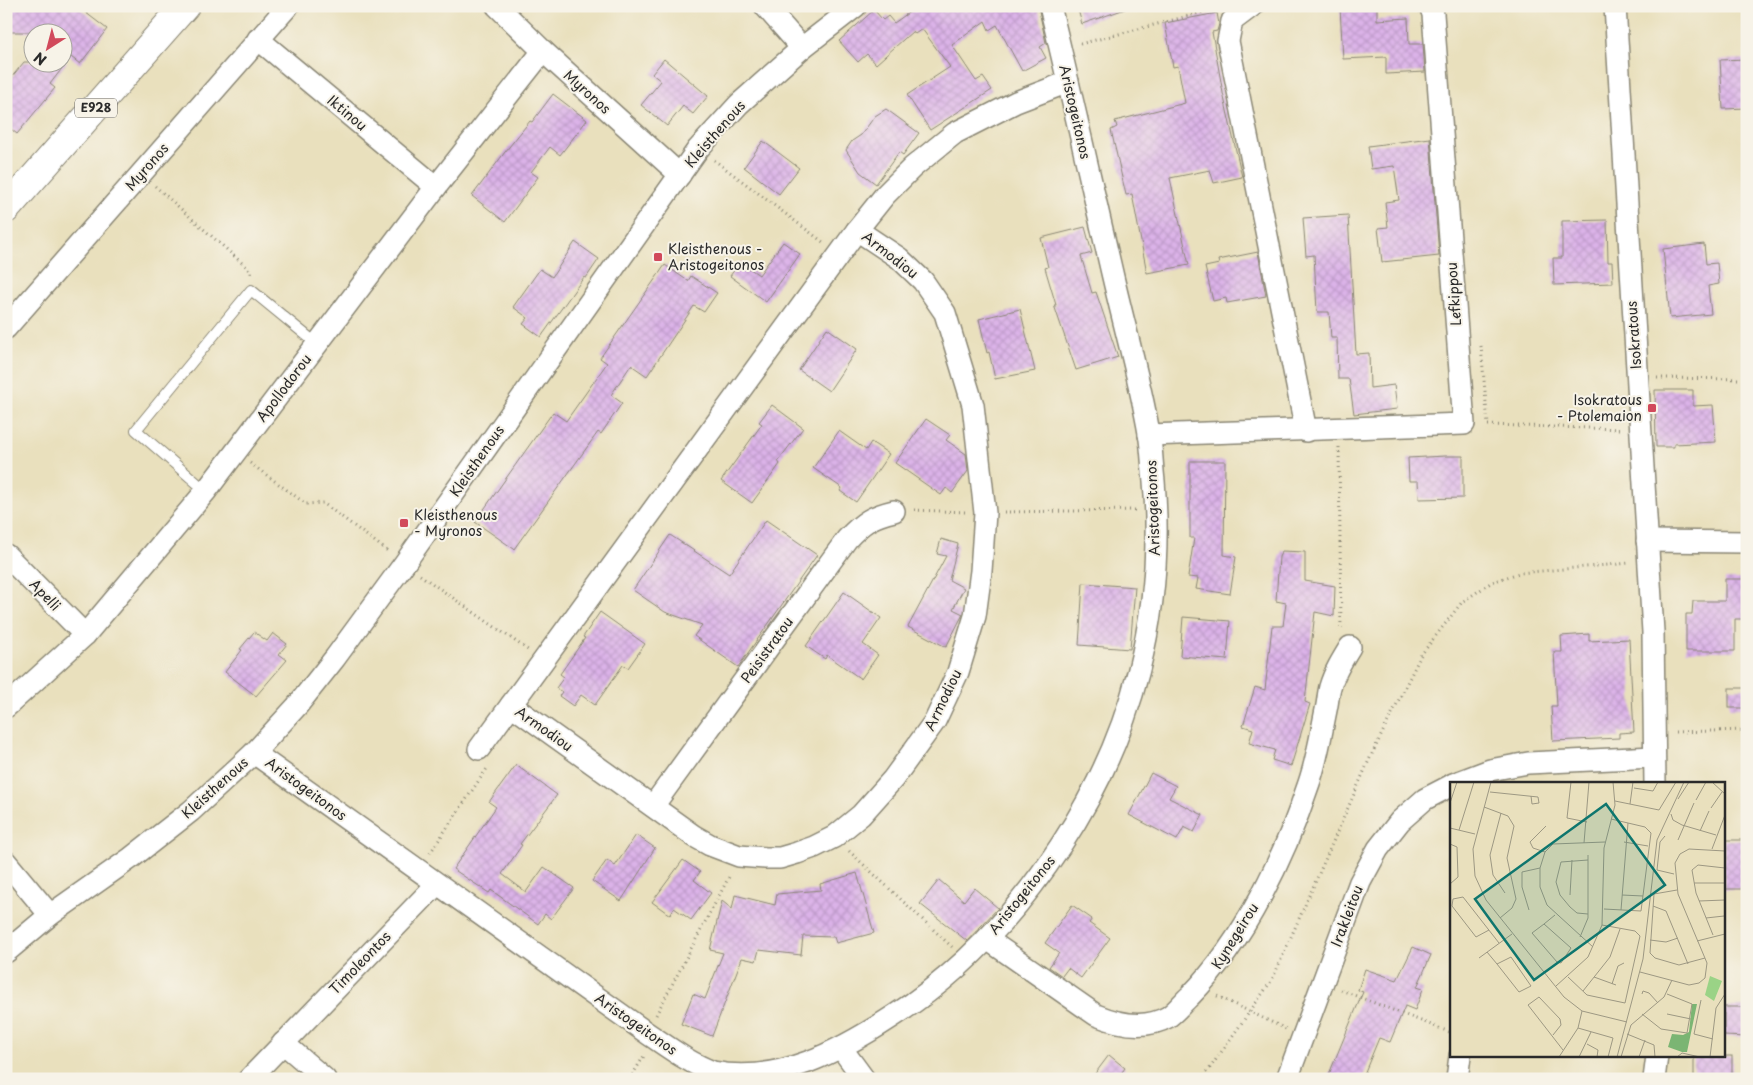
<svg xmlns="http://www.w3.org/2000/svg" width="1753" height="1085" viewBox="0 0 1753 1085" font-family="'Playpen Sans',sans-serif">
<style>
.building{fill:url(#building-cross-hatch)}
.lines{fill:none;stroke-linecap:round;stroke-linejoin:round}
.lane-casing{stroke:#8a8674;stroke-width:12}
.street-casing{stroke:#8a8674;stroke-width:24}
.primary-casing{stroke:#8a8674;stroke-width:30}
.path{stroke:#8a8674;stroke-width:3;stroke-dasharray:1 4;stroke-linecap:butt}
.lane{stroke:#fff;stroke-width:10}
.street{stroke:#fff;stroke-width:21}
.primary{stroke:#fff;stroke-width:28}
.poi-dot{fill:#d1495b;stroke:#f7f3e8;stroke-width:2}
.labels{text-anchor:middle;stroke-width:4;stroke-linejoin:round;paint-order:stroke}
.shield{fill:#f7f3e8;stroke:#686764;stroke-width:1}
.shield-label{font-size:12px;font-weight:bold;fill:#2b2b2b}
.street-label{font-size:14px;fill:#2b2b2b;stroke:#f7f3e8}
.poi-label{font-size:14px;fill:#2b2b2b;stroke:#f7f3e8;text-anchor:start}
.inset-road{fill:none;stroke:#9d9883;stroke-width:1}
.view{fill:#0f766e;fill-opacity:0.15;stroke:#0f766e;stroke-width:2.5}
.inset-edge{fill:none;stroke:#2b2b2b;stroke-width:2.5}
</style>
<defs>
<pattern id="building-cross-hatch" width="8" height="8" patternUnits="userSpaceOnUse" patternTransform="scale(1.25)"><rect width="8" height="8" fill="#dbb2e8"/><path d="M0 0l8 8M0 8l8-8" fill="none" stroke="#bc99c7"/></pattern>
</defs>
<rect width="100%" height="100%" fill="#f7f3e8"/>
<filter id="ink" filterUnits="userSpaceOnUse"><feTurbulence type="fractalNoise" baseFrequency=".02" numOctaves="2"/><feDisplacementMap in="SourceGraphic" scale="10" xChannelSelector="R" yChannelSelector="G"/><feConvolveMatrix kernelMatrix="1 2 1 2 8 2 1 2 1" color-interpolation-filters="sRGB"/></filter>
<filter id="wash" filterUnits="userSpaceOnUse"><feTurbulence type="fractalNoise" baseFrequency=".0096" numOctaves="4" result="noise"/><feDisplacementMap in="SourceGraphic" scale="20" xChannelSelector="R" yChannelSelector="G"/><feGaussianBlur stdDeviation="1.12" result="paint"/><feColorMatrix in="noise" values="0 0 0 0 0 0 0 0 0 0 0 0 0 0 0 0 0 1.4 0 .05"/><feComposite in="paint" operator="in"/></filter>
<g filter="url(#wash)">
<rect width="100%" height="100%" fill="#e9e0bd"/>
<g id="blocks">
<g class="building">
<path d="M 6,6 L 77,6 L 107,29 L 80,64 L 62,50 L 62,32 L 6,32 Z"/>
<path d="M 918,6 L 1038,6 L 1046,43 L 1040,47 L 1046,58 L 1022,71 L 997,25 L 989,30 L 985,21 L 952,45 L 976,81 L 983,77 L 992,90 L 930,130 L 907,95 L 950,67 L 922,29 L 915,34 L 913,31 L 876,64 L 867,54 L 858,62 L 839,41 L 874,10 L 883,20 L 888,16 L 894,23 Z"/>
<path d="M 1077,6 L 1125,6 L 1125,9 L 1082,24 Z"/>
<path d="M 1377,6 L 1377,20 L 1408,18 L 1409,44 L 1423,44 L 1425,72 L 1386,74 L 1386,57 L 1343,59 L 1340,8 Z"/>
<path d="M 1217,13 L 1219,24 L 1217,31 L 1212,32 L 1223,93 L 1242,177 L 1214,183 L 1210,170 L 1170,178 L 1189,265 L 1147,273 L 1132,194 L 1126,195 L 1111,130 L 1117,127 L 1115,121 L 1185,103 L 1178,66 L 1173,67 L 1165,23 Z"/>
<path d="M 664,59 L 708,96 L 693,114 L 683,106 L 667,126 L 641,105 L 661,81 L 652,74 Z"/>
<path d="M 1747,59 L 1747,108 L 1723,109 L 1720,60 Z"/>
<path d="M 24,62 L 67,62 L 50,84 L 55,88 L 17,134 L 6,125 L 6,84 Z"/>
<path d="M 553,94 L 587,120 L 560,155 L 550,147 L 531,172 L 538,177 L 505,222 L 472,196 L 505,152 L 530,121 L 532,122 Z"/>
<path d="M 886,109 L 919,133 L 903,155 L 899,152 L 876,184 L 860,172 L 846,150 L 852,141 L 861,135 L 875,116 Z"/>
<path d="M 1430,138 L 1439,256 L 1382,262 L 1378,228 L 1388,227 L 1385,202 L 1399,200 L 1394,166 L 1371,169 L 1368,146 Z"/>
<path d="M 763,141 L 799,168 L 779,194 L 744,167 Z"/>
<path d="M 1348,215 L 1356,354 L 1369,353 L 1370,388 L 1394,385 L 1397,409 L 1354,414 L 1349,379 L 1338,379 L 1337,338 L 1331,338 L 1329,312 L 1317,312 L 1314,255 L 1306,256 L 1303,218 Z"/>
<path d="M 1607,220 L 1608,262 L 1612,262 L 1613,283 L 1554,285 L 1553,258 L 1562,258 L 1562,221 Z"/>
<path d="M 1085,227 L 1092,253 L 1081,256 L 1092,293 L 1096,292 L 1118,357 L 1076,370 L 1054,305 L 1056,305 L 1045,268 L 1048,267 L 1041,238 Z"/>
<path d="M 575,242 L 599,259 L 586,278 L 584,277 L 541,337 L 523,324 L 528,318 L 513,307 L 540,269 L 552,277 Z"/>
<path d="M 783,242 L 800,254 L 766,302 L 730,276 L 740,262 L 759,275 Z"/>
<path d="M 1704,244 L 1706,264 L 1717,263 L 1719,284 L 1708,286 L 1711,314 L 1670,318 L 1663,249 Z"/>
<path d="M 1258,252 L 1266,296 L 1227,303 L 1226,298 L 1213,301 L 1205,267 L 1219,264 L 1218,260 Z"/>
<path d="M 665,265 L 688,281 L 691,276 L 717,293 L 704,312 L 694,306 L 647,376 L 631,365 L 611,395 L 622,403 L 601,434 L 598,432 L 514,549 L 475,522 L 553,412 L 566,421 L 607,363 L 600,358 Z"/>
<path d="M 1020,309 L 1035,371 L 995,379 L 989,352 L 987,353 L 979,319 Z"/>
<path d="M 827,328 L 857,349 L 829,391 L 799,370 Z"/>
<path d="M 1655,390 L 1693,390 L 1693,406 L 1713,405 L 1716,442 L 1674,444 L 1674,447 L 1656,447 Z"/>
<path d="M 772,405 L 803,428 L 778,461 L 780,464 L 752,503 L 721,481 L 762,424 L 759,422 Z"/>
<path d="M 926,419 L 950,435 L 946,440 L 966,454 L 968,471 L 952,493 L 946,488 L 941,495 L 895,463 Z"/>
<path d="M 839,431 L 866,450 L 871,442 L 889,454 L 856,502 L 840,491 L 842,488 L 813,468 Z"/>
<path d="M 1445,456 L 1463,456 L 1463,498 L 1419,499 L 1418,481 L 1409,481 L 1408,458 Z"/>
<path d="M 1190,461 L 1225,461 L 1224,555 L 1236,557 L 1230,594 L 1196,589 L 1198,578 L 1188,577 L 1194,538 L 1190,538 Z"/>
<path d="M 766,520 L 817,555 L 738,667 L 694,636 L 702,625 L 665,612 L 633,590 L 670,535 L 729,574 Z"/>
<path d="M 941,539 L 958,544 L 949,580 L 964,588 L 953,609 L 963,614 L 961,618 L 946,647 L 908,627 L 946,556 L 937,554 Z"/>
<path d="M 1282,551 L 1305,552 L 1305,581 L 1335,586 L 1334,616 L 1315,612 L 1305,702 L 1310,704 L 1291,766 L 1272,760 L 1275,750 L 1249,743 L 1253,729 L 1243,726 L 1255,687 L 1265,690 L 1272,626 L 1283,626 L 1286,603 L 1276,601 L 1279,557 Z"/>
<path d="M 1725,579 L 1746,579 L 1746,619 L 1735,619 L 1735,651 L 1686,651 L 1686,614 L 1692,614 L 1693,601 L 1725,601 Z"/>
<path d="M 1083,583 L 1135,587 L 1130,649 L 1079,645 Z"/>
<path d="M 844,592 L 881,618 L 863,644 L 878,655 L 861,679 L 827,655 L 825,659 L 806,646 Z"/>
<path d="M 600,612 L 645,644 L 628,668 L 623,665 L 595,705 L 581,695 L 573,706 L 559,696 L 562,692 L 556,688 L 564,677 L 560,674 L 585,638 L 583,637 Z"/>
<path d="M 1183,617 L 1230,621 L 1227,660 L 1180,656 Z"/>
<path d="M 254,632 L 267,641 L 273,633 L 287,644 L 279,654 L 287,660 L 256,696 L 225,672 L 242,650 L 240,649 Z"/>
<path d="M 1589,634 L 1589,641 L 1629,639 L 1634,732 L 1619,733 L 1619,738 L 1553,741 L 1551,706 L 1557,706 L 1554,652 L 1562,652 L 1561,636 Z"/>
<rect x="1729" y="688" width="18" height="20"/>
<path d="M 516,765 L 557,795 L 520,844 L 522,845 L 502,874 L 526,892 L 544,867 L 574,888 L 551,919 L 545,914 L 538,924 L 491,890 L 489,893 L 453,869 L 496,807 L 489,802 Z"/>
<path d="M 1151,773 L 1176,786 L 1169,798 L 1203,815 L 1194,832 L 1184,827 L 1177,840 L 1129,815 Z"/>
<path d="M 636,835 L 655,848 L 621,901 L 592,881 L 607,860 L 615,866 Z"/>
<path d="M 1724,840 L 1747,840 L 1747,875 L 1742,875 L 1742,889 L 1724,889 Z"/>
<path d="M 683,860 L 700,872 L 694,880 L 711,893 L 691,920 L 674,908 L 670,915 L 652,902 Z"/>
<path d="M 857,873 L 874,933 L 836,943 L 834,937 L 803,936 L 801,955 L 759,950 L 756,961 L 742,958 L 712,1036 L 681,1024 L 693,994 L 705,999 L 723,953 L 710,950 L 722,901 L 732,909 L 735,895 L 775,905 L 777,894 L 821,890 L 820,884 Z"/>
<path d="M 939,880 L 964,901 L 974,888 L 998,908 L 967,941 L 920,904 Z"/>
<path d="M 1072,905 L 1092,919 L 1089,923 L 1110,938 L 1081,978 L 1068,968 L 1062,976 L 1049,967 L 1059,953 L 1045,943 Z"/>
<path d="M 1413,947 L 1431,955 L 1417,987 L 1423,989 L 1415,1010 L 1405,1006 L 1390,1042 L 1379,1038 L 1362,1079 L 1327,1079 L 1363,992 L 1358,990 L 1365,969 L 1397,980 Z"/>
<path d="M 1724,1007 L 1747,1007 L 1747,1037 L 1724,1036 Z"/>
<path d="M 1109,1055 L 1125,1068 L 1117,1079 L 1091,1079 Z"/>
<rect x="1694" y="1056" width="38" height="23"/>
</g>
</g>
</g>
<g filter="url(#ink)">
<use href="#blocks" fill-opacity="0" stroke="#8a8674" stroke-width="1"/>
<g class="lines">
<g class="lane-casing">
<path id="lane" d="M 206,491 L 136,430 L 251,290 L 317,344"/>
</g>
<g class="street-casing">
<g id="street">
<path d="M 497,6 L 543,51 L 680,175"/>
<path d="M 765,6 L 802,48"/>
<path d="M 1252,6 L 1232,21 L 1228,41 L 1306,431"/>
<path d="M 1615,6 L 1653,632 L 1655,784"/>
<path d="M 258,39 L 436,187"/>
<path d="M 6,328 L 288,6"/>
<path d="M 1149,435 L 1464,424 L 1433,14 L 1430,6"/>
<path d="M 1647,541 L 1747,542"/>
<path d="M 6,555 L 85,635"/>
<path d="M 511,705 L 694,836 L 710,845 L 739,856 L 765,858 L 780,858 L 797,853 L 814,847 L 834,837 L 861,815 L 893,779 L 935,721 L 958,672 L 975,616 L 981,571 L 985,513 L 973,405 L 945,313 L 923,281 L 899,258 L 857,230"/>
<path d="M 6,707 L 85,635 L 206,491 L 436,187 L 543,51"/>
<path d="M 479,749 L 857,230 L 885,195 L 913,167 L 955,133 L 1016,102 L 1068,82"/>
<path d="M 254,753 L 647,1033 C 668,1047 689,1063 713,1072 C 778,1085 840,1051 892,1017 C 960,974 1017,912 1061,845 C 1133,736 1165,611 1154,481 C 1152,465 1152,449 1149,433 C 1140,381 1125,329 1113,277 C 1092,187 1072,96 1050,6"/>
<path d="M 1453,784 L 1490,770 L 1528,763 L 1654,757"/>
<path d="M 653,806 L 847,539 C 863,522 872,516 894,511"/>
<path d="M 6,862 L 50,915"/>
<path d="M 987,939 L 1096,1015 C 1118,1024 1145,1030 1168,1017 C 1176,1012 1183,1002 1190,996 C 1245,940 1284,858 1309,783 C 1317,760 1321,734 1326,710 C 1328,702 1328,694 1330,687 C 1334,673 1342,660 1350,647"/>
<path d="M 6,952 L 50,915 L 131,858 L 191,811 L 254,753 L 297,706 L 335,658 L 404,564 L 698,149 L 739,104 L 802,48 L 856,6"/>
<path d="M 283,1043 L 325,1079"/>
<path d="M 842,1049 L 864,1079"/>
<path d="M 249,1079 L 437,884"/>
<path d="M 1287,1079 L 1360,882 L 1378,849 L 1400,821 L 1425,799 L 1452,785"/>
<path d="M 1457,1079 L 1460,1056"/>
<path d="M 1654,1079 L 1657,1056"/>
</g>
</g>
<g class="primary-casing">
<path id="primary" d="M 6,209 L 185,6"/>
</g>
<g class="path">
<path d="M 1080,44 L 1219,8"/>
<path d="M 714,160 L 823,242"/>
<path d="M 155,186 L 251,271 L 251,277"/>
<path d="M 1481,346 L 1488,425"/>
<path d="M 1657,378 L 1747,379"/>
<path d="M 1488,425 L 1622,429"/>
<path d="M 1339,447 L 1341,631"/>
<path d="M 250,463 L 306,504 L 323,503 L 389,552"/>
<path d="M 914,510 L 965,512"/>
<path d="M 1004,512 L 1135,510"/>
<path d="M 420,575 L 528,650"/>
<path d="M 1675,732 L 1747,730"/>
<path d="M 849,851 L 952,947"/>
<path d="M 430,853 L 488,767"/>
<path d="M 1341,990 L 1452,1033"/>
<path d="M 1217,996 L 1286,1029"/>
<path d="M 656,1015 L 730,875"/>
<path d="M 630,1079 L 644,1056"/>
<path d="M 1199,1079 L 1210,1068 L 1272,980 L 1370,758 L 1421,655 L 1462,602 L 1492,582 L 1519,573 L 1630,563"/>
</g>
<use href="#lane" class="lane"/>
<use href="#street" class="street"/>
<use href="#primary" class="primary"/>
</g>
</g>
<g class="poi-dot">
<rect x="653" y="252" width="10" height="10" rx="2.5"/>
<rect x="1647" y="403" width="10" height="10" rx="2.5"/>
<rect x="399" y="518" width="10" height="10" rx="2.5"/>
</g>
<g class="labels">
<rect class="shield" x="75" y="98.5" width="42" height="19" rx="4"/>
<g class="shield-label">
<text x="96" y="112">E928</text>
</g>
<g class="street-label">
<text transform="translate(587 92) rotate(42)" y="5">Myronos</text>
<text transform="translate(1075 112) rotate(77)" y="5">Aristogeitonos</text>
<text transform="translate(347 113) rotate(40)" y="5">Iktinou</text>
<text transform="translate(715 134) rotate(-49)" y="5">Kleisthenous</text>
<text transform="translate(147 167) rotate(-49)" y="5">Myronos</text>
<text transform="translate(890 255) rotate(38)" y="5">Armodiou</text>
<text transform="translate(1454 294) rotate(-94)" y="5">Lefkippou</text>
<text transform="translate(1634 335) rotate(-94)" y="5">Isokratous</text>
<text transform="translate(284 388) rotate(-53)" y="5">Apollodorou</text>
<text transform="translate(477 461) rotate(-55)" y="5">Kleisthenous</text>
<text transform="translate(1153 508) rotate(-92)" y="5">Aristogeitonos</text>
<text transform="translate(45 595) rotate(46)" y="5">Apelli</text>
<text transform="translate(767 650) rotate(-54)" y="5">Peisistratou</text>
<text transform="translate(943 700) rotate(-64)" y="5">Armodiou</text>
<text transform="translate(544 729) rotate(35)" y="5">Armodiou</text>
<text transform="translate(215 788) rotate(-42)" y="5">Kleisthenous</text>
<text transform="translate(306 789) rotate(36)" y="5">Aristogeitonos</text>
<text transform="translate(1022 895) rotate(-51)" y="5">Aristogeitonos</text>
<text transform="translate(1347 916) rotate(-69)" y="5">Irakleitou</text>
<text transform="translate(1235 936) rotate(-58)" y="5">Kynegeirou</text>
<text transform="translate(360 963) rotate(-46)" y="5">Timoleontos</text>
<text transform="translate(636 1024) rotate(35)" y="5">Aristogeitonos</text>
</g>
<g class="poi-label">
<text x="668" y="254">Kleisthenous -<tspan x="668" dy="16">Aristogeitonos</tspan></text>
<text x="1642" y="405" text-anchor="end">Isokratous<tspan x="1642" dy="16">- Ptolemaion</tspan></text>
<text x="414" y="520">Kleisthenous<tspan x="414" dy="16">- Myronos</tspan></text>
</g>
</g>
<g transform="translate(1450 782)">
<rect width="275" height="275" fill="#e9e0bd"/>
<path d="M 242,222 L 247,222 L 237,270 L 232,270 L 218,265 L 222,252 L 233,253 L 239,250 Z" fill="#7bb573"/>
<path d="M 260,194 L 272,199 L 264,219 L 255,213 Z" fill="#9ad386"/>
<path class="inset-road" d="M 41,0 L 23,67 L 25,94 L 36,118 L 114,215 L 132,229 L 177,240M 121,0 L 117,36 L 137,40M 262,0 L 275,12M 184,6 L 203,9 L 208,0M 40,10 L 88,15 L 89,21 L 82,22 L 81,14M 228,17 L 239,0M 246,18 L 256,0M 165,19 L 209,28 L 226,0M 0,21 L 7,0M 180,22 L 183,0M 34,25 L 58,34 L 64,44 L 57,76 L 66,117 L 62,126 L 50,136M 261,26 L 272,10M 51,31 L 40,73 L 43,93 L 55,111M 221,32 L 223,38 L 232,43 L 266,53M 0,46 L 25,52M 9,48 L 24,0M 250,49 L 259,29M 215,54 L 210,60 L 207,88 L 224,92M 228,58 L 244,21M 174,60 L 198,64M 134,61 L 139,0M 0,62 L 7,65 L 8,95 L 0,102M 262,67 L 275,33M 95,70 L 83,66 L 80,60 L 96,44M 244,101 L 275,101M 227,108 L 204,112 L 200,171 L 205,176 L 229,183 L 255,176M 120,113 L 122,78M 172,113 L 193,114M 249,119 L 275,118M 203,124 L 216,129 L 238,182M 154,127 L 191,129 L 201,51 L 195,45 L 161,37M 79,128 L 72,105 L 72,90 L 90,86M 171,128 L 178,41M 138,132 L 127,131 L 120,125 L 110,113 L 106,100 L 111,80 L 138,78M 256,136 L 274,134M 94,142 L 121,166 L 111,181 L 107,180 L 82,151 L 94,142 L 105,133M 39,148 L 26,155 L 2,124 L 3,117 L 13,115 L 49,161M 263,153 L 246,111 L 242,88 L 248,83 L 275,86M 130,155 L 138,136 L 138,73M 200,158 L 216,160 L 228,156M 247,159 L 275,152M 143,165 L 97,123 L 90,105 L 90,86 L 95,70 L 103,62 L 155,60M 37,170 L 47,182 L 69,210 L 81,204 L 61,175 L 47,182M 29,176 L 62,152M 190,190 L 239,203 L 249,201 L 255,196 L 257,181 L 228,112 L 225,81 L 230,72 L 239,67 L 275,69M 118,195 L 137,213 L 175,221 L 190,154 L 185,149 L 152,143M 144,195 L 166,203M 162,202 L 168,184 L 174,181M 106,204 L 138,175 L 152,143 L 154,66 L 165,23 L 163,0M 133,209 L 160,175 L 170,147M 192,212 L 193,209 L 199,211 L 208,221M 251,218 L 244,252 L 263,257M 192,232 L 211,247 L 237,251 L 242,222 L 217,212M 217,232 L 241,237M 128,246 L 163,256 L 158,275M 177,252 L 204,263 L 205,275M 103,253 L 111,243 L 110,237 L 89,215 L 78,223 L 113,268M 137,262 L 148,268 L 147,275M 109,275 L 128,246 L 132,229M 129,275 L 141,250M 167,275 L 193,177 L 207,58 L 234,0M 171,275 L 181,243 L 214,215 L 222,198M 189,275 L 195,258M 227,275 L 232,271 L 250,275M 260,275 L 266,226 L 275,212"/>
<path class="view" d="M 156,22 L 215,103 L 84,198 L 25,117 Z"/>
<rect width="275" height="275" class="inset-edge"/>
</g>
<rect width="1753" height="1085" fill="none" stroke="#f7f3e8" stroke-width="25"/>
<g transform="translate(48 48) rotate(216)"><circle r="24" fill="#f7f3e8" stroke="#a5a39c"/>
<path d="M0-4L9 19L0 12L-9 19Z" fill="#d1495b"/>
<text y="-8" font-size="14" font-weight="bold" text-anchor="middle" fill="#2b2b2b">N</text>
</g>
</svg>
